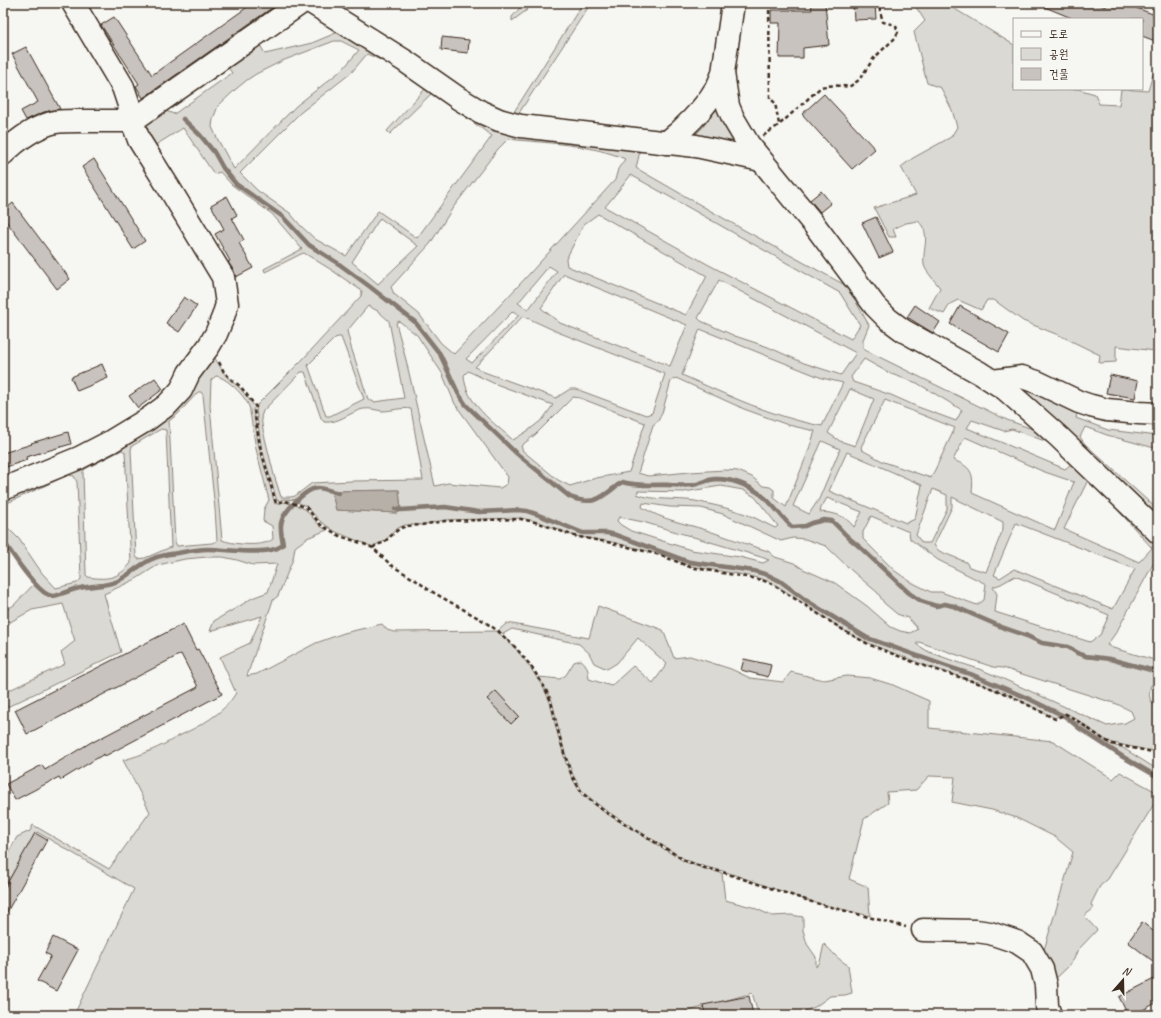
<svg xmlns="http://www.w3.org/2000/svg" width="1161" height="1018" viewBox="0 0 1161 1018" font-family="Caveat,'Poor Story',sans-serif">
<style>
.green{fill:#dad9d3;stroke:#8a8278;fill-rule:evenodd}
.water{fill:#b6b0a9;stroke:#857a71}
.lines{fill:none;stroke-linecap:round;stroke-linejoin:round}
.stream{stroke:#857a71;stroke-width:4.5}
.building{fill:#c8c3be;stroke:#3b2a1e}
.minor-casing{stroke:#3b2a1e;stroke-width:25}
.path{stroke:#3b2a1e;stroke-width:2.5;stroke-dasharray:4 3;stroke-linecap:butt}
.minor{stroke:#f6f6f2;stroke-width:22}
</style>
<rect width="100%" height="100%" fill="#f6f6f2"/>
<filter id="ink" filterUnits="userSpaceOnUse"><feTurbulence type="fractalNoise" baseFrequency=".025" numOctaves="2"/><feDisplacementMap in="SourceGraphic" scale="8" xChannelSelector="R" yChannelSelector="G"/><feConvolveMatrix kernelMatrix="1 2 1 2 8 2 1 2 1" color-interpolation-filters="sRGB"/></filter>
<g filter="url(#ink)">
<g class="green">
<path d="M 524,3 L 532,3 L 527,10 L 512,21 L 512,17 Z"/>
<path d="M 583,3 L 591,3 L 517,116 L 644,133 C 653,132 662,131 670,127 C 686,119 712,84 716,67 C 718,60 718,52 719,46 C 721,31 722,17 724,3 L 727,3 L 720,66 L 717,77 L 713,86 L 692,113 L 678,128 L 670,133 L 660,136 L 651,137 C 625,135 600,132 574,129 C 540,125 502,123 473,103 L 475,100 L 512,115 Z"/>
<path d="M 927,5 L 950,6 L 1014,45 L 1014,89 L 1078,89 L 1095,94 L 1099,104 L 1119,105 L 1121,89 L 1148,91 L 1153,74 L 1158,71 L 1158,332 L 1155,351 L 1116,346 L 1116,362 L 1099,363 L 1100,355 L 1061,336 L 1023,321 L 994,300 L 987,300 L 981,310 L 958,300 L 950,304 L 944,314 L 929,308 L 940,288 C 937,283 925,271 924,265 C 922,249 932,234 918,221 L 906,223 L 893,229 L 896,237 L 889,237 L 874,208 L 916,195 L 901,167 L 913,158 L 951,137 L 957,127 L 952,110 L 941,88 L 927,83 L 914,32 L 925,21 L 916,7 Z"/>
<path d="M 343,30 L 431,85 L 479,118 L 501,128 L 549,136 L 641,147 L 636,168 L 744,230 L 843,284 L 849,281 L 862,296 L 856,302 L 869,325 L 863,340 L 863,349 L 1007,420 L 1052,436 L 1088,469 L 1158,541 L 1158,555 L 1117,631 L 1107,645 L 1113,648 L 1158,661 L 1158,670 L 1110,658 L 1086,655 L 1078,652 L 1068,646 L 1043,642 L 1027,634 L 1004,627 L 954,604 L 945,603 L 936,605 L 921,600 L 910,592 L 862,547 L 849,537 L 840,526 L 833,520 L 824,519 L 805,525 L 793,526 C 781,516 774,502 761,493 C 748,484 728,475 712,478 C 706,480 701,483 695,484 C 686,486 676,484 667,483 C 652,483 637,485 622,481 L 615,485 L 609,491 L 597,499 L 587,500 L 577,499 L 571,496 L 562,490 L 542,472 L 516,453 L 467,404 L 458,393 L 441,354 L 415,322 L 340,263 L 310,244 L 284,216 L 237,183 L 224,167 L 215,151 L 201,134 L 184,118 L 182,118 L 182,120 L 199,135 L 213,152 L 222,168 L 236,184 L 282,218 L 308,246 L 339,265 L 368,287 L 414,323 L 439,355 L 457,394 L 465,405 L 515,454 L 540,474 L 561,492 L 569,498 L 576,501 L 587,502 L 597,501 L 610,493 L 622,483 C 636,487 651,486 665,486 C 674,486 684,487 693,486 C 700,486 706,482 714,481 C 729,479 747,486 760,495 C 773,504 780,518 792,528 L 806,527 L 812,524 L 824,521 L 832,522 L 838,527 L 848,539 L 860,549 L 908,594 L 920,602 L 936,607 L 945,605 L 953,607 L 1003,629 L 1026,637 L 1042,644 L 1068,648 L 1077,654 L 1086,658 L 1110,660 L 1158,673 L 1158,687 L 1151,685 C 1148,696 1149,702 1158,709 L 1158,752 L 1113,743 L 1104,739 L 1076,719 L 1066,713 L 1062,714 L 1026,696 L 973,674 L 867,636 L 808,600 L 781,580 L 768,574 L 754,570 L 689,560 L 617,534 L 607,532 L 583,532 L 537,513 L 518,509 L 479,511 L 445,506 L 401,509 L 399,490 L 335,491 L 318,487 L 311,488 L 296,500 L 285,499 L 278,501 L 276,498 L 261,445 L 256,410 L 257,405 L 303,359 L 361,296 L 362,291 L 330,269 L 304,253 L 301,254 L 265,272 L 264,269 L 302,249 L 272,214 L 232,185 L 220,172 L 214,174 L 183,128 L 154,146 L 178,186 C 173,188 171,184 168,180 L 146,143 L 145,137 L 145,128 L 148,123 L 163,110 L 174,114 L 232,73 L 224,62 L 258,41 L 265,54 L 312,43 ZM 334,41 L 341,41 L 359,50 L 343,69 L 296,106 L 234,169 L 217,138 L 212,127 L 213,119 L 218,106 L 236,89 L 247,80 L 256,74 L 282,61 ZM 367,54 L 392,65 L 425,89 L 387,131 L 390,134 L 432,93 L 492,136 L 417,238 L 378,211 L 346,256 L 315,239 L 301,226 L 290,213 L 258,191 L 240,173 L 300,113 L 351,73 ZM 508,139 C 544,143 592,144 625,159 L 618,169 L 615,180 L 520,284 L 454,354 L 441,343 L 419,314 L 394,294 L 391,287 L 430,244 L 452,209 L 498,149 ZM 631,175 L 840,293 L 860,325 L 851,339 L 709,265 L 605,207 ZM 598,214 L 707,276 L 686,315 L 567,266 L 566,259 L 584,224 ZM 380,218 L 418,246 L 378,284 L 352,262 ZM 549,266 L 557,271 L 528,310 L 518,303 ZM 564,274 L 687,325 L 670,366 L 560,323 L 541,308 ZM 719,280 L 856,353 L 841,375 L 804,363 L 768,347 L 735,336 L 701,321 L 698,318 ZM 368,306 L 378,311 L 389,321 L 404,398 L 374,402 L 368,399 L 351,347 L 347,331 ZM 513,311 L 519,315 L 472,363 L 466,359 ZM 523,316 L 560,333 L 665,374 L 652,413 L 646,415 L 576,389 L 570,389 L 556,398 L 484,372 L 475,367 ZM 399,321 L 417,335 L 442,373 L 455,404 L 508,477 L 507,484 L 500,488 L 448,483 L 435,486 L 406,360 L 396,323 ZM 700,329 L 822,378 L 843,383 L 822,426 C 773,417 727,395 682,375 ZM 338,337 L 341,337 L 364,399 L 330,416 L 326,416 L 308,365 L 335,338 ZM 864,359 L 891,374 L 917,383 L 962,410 L 956,421 L 918,407 L 891,395 L 853,382 L 851,377 ZM 468,371 L 493,383 L 553,405 L 543,419 L 529,430 L 513,440 C 494,423 465,403 464,375 ZM 301,372 L 305,372 L 321,418 L 324,422 C 338,424 350,412 363,409 C 370,408 376,410 382,411 C 392,411 401,407 411,409 L 423,480 L 352,481 L 312,483 L 295,496 L 291,497 L 281,497 L 274,475 L 263,430 L 261,417 L 263,411 ZM 676,378 L 744,409 L 788,425 L 815,431 L 808,452 L 786,507 L 774,498 L 774,490 L 770,487 L 763,486 L 752,477 L 738,471 L 725,470 L 690,472 L 648,476 L 638,473 L 653,425 L 658,421 L 662,413 L 671,381 ZM 850,389 L 874,399 L 855,446 L 840,441 L 828,433 ZM 573,397 L 580,398 L 645,423 L 629,472 L 596,478 L 570,486 L 558,480 L 523,451 L 521,446 L 536,434 ZM 885,400 L 955,428 L 931,478 L 884,462 L 862,450 L 861,447 ZM 972,420 L 1004,431 L 1012,429 L 1053,444 L 1071,464 L 1065,469 L 967,428 ZM 965,437 L 1042,471 L 1074,482 L 1055,530 L 972,493 C 974,473 972,467 953,460 ZM 822,441 L 840,449 L 819,499 L 809,514 L 793,506 ZM 847,452 L 922,485 L 915,519 L 906,523 L 829,491 ZM 1089,478 L 1152,548 L 1139,562 L 1064,529 ZM 721,486 L 743,490 L 755,497 L 778,526 L 775,528 C 768,525 762,521 755,518 C 738,510 714,505 695,501 C 677,498 653,501 637,494 L 638,491 L 684,492 ZM 933,489 L 947,495 L 947,509 L 930,543 L 922,543 L 916,535 ZM 952,497 L 1003,522 L 1003,529 L 986,572 L 969,567 L 966,562 L 939,551 L 934,545 L 952,507 ZM 827,498 L 862,512 L 854,527 C 845,515 835,513 820,512 L 821,508 ZM 643,503 L 670,507 L 701,508 L 723,514 L 781,541 L 793,538 L 805,539 L 826,546 L 852,571 L 878,593 L 884,603 L 897,614 L 908,618 L 918,629 L 910,633 L 900,631 L 891,627 L 867,606 L 835,583 L 803,569 L 794,563 L 775,557 L 768,551 C 748,545 727,537 706,530 C 684,523 662,520 642,507 ZM 871,516 L 909,532 L 910,539 L 938,560 L 986,584 L 984,600 L 977,605 L 941,592 L 931,592 L 911,582 L 895,571 L 863,539 L 863,532 ZM 619,517 L 643,522 L 761,557 L 769,560 L 763,563 L 740,557 L 691,550 L 631,531 L 621,525 L 617,521 ZM 1016,523 L 1135,569 L 1113,609 L 1014,569 L 1000,578 L 994,575 ZM 1015,576 L 1109,615 L 1100,635 L 1090,642 L 995,612 L 997,594 L 993,587 L 1001,584 ZM 919,642 L 993,667 L 1003,668 L 1117,704 L 1131,711 L 1134,718 L 1125,723 L 1107,726 L 999,677 L 979,669 L 951,660 L 929,652 L 916,644 Z"/>
<path d="M 718,107 L 739,144 L 691,139 L 702,128 Z"/>
<path d="M 214,357 L 220,366 L 223,372 L 230,380 L 240,388 L 255,407 L 253,410 L 259,447 L 275,504 L 285,502 L 292,504 C 279,520 280,524 282,544 L 277,548 L 267,549 L 237,550 L 207,548 L 165,554 L 154,557 L 144,562 L 117,580 L 108,583 L 82,586 L 53,595 L 44,592 L 20,563 L 3,538 L 3,521 L 5,525 L 19,539 L 42,573 L 56,588 L 77,583 L 81,579 L 77,482 L 74,476 L 68,475 L 3,505 L 3,492 L 92,455 ZM 216,376 C 227,377 251,401 250,412 L 256,449 L 269,500 L 264,509 L 263,521 L 272,526 L 273,539 C 270,541 267,543 264,543 C 254,546 232,544 222,540 L 210,406 L 211,380 ZM 198,392 L 201,392 L 203,395 L 215,509 L 217,541 L 212,543 L 177,546 L 175,542 L 169,421 L 178,414 ZM 161,429 L 166,430 L 171,547 L 145,558 L 138,559 L 136,556 L 131,450 L 132,446 ZM 122,450 L 125,452 L 131,563 C 118,579 107,580 88,577 L 86,575 L 83,472 L 85,469 Z"/>
<path d="M 1015,381 L 1078,409 L 1076,418 L 1108,430 L 1158,436 L 1158,449 L 1107,435 L 1085,427 L 1080,437 L 1085,444 L 1158,510 L 1158,525 L 1016,388 Z"/>
<path d="M 318,489 L 332,493 L 336,510 L 397,513 L 401,511 L 445,508 L 479,513 L 518,511 L 527,512 L 536,515 L 582,534 L 607,534 L 616,536 L 688,563 L 754,572 L 768,576 L 780,582 L 807,602 L 866,639 L 946,667 L 972,675 L 1025,698 L 1060,715 L 1055,718 L 1011,696 L 978,683 L 922,664 L 870,644 L 848,633 L 773,583 L 762,579 L 739,574 L 690,566 L 660,554 L 612,542 L 574,536 L 539,522 L 521,518 L 445,520 L 421,525 L 405,525 L 398,528 L 383,542 L 375,545 L 373,547 L 336,532 L 321,522 L 306,506 L 297,502 C 303,496 309,491 318,489 Z"/>
<path d="M 295,505 L 305,509 L 320,526 L 327,530 L 307,538 L 295,547 L 293,559 L 278,596 L 273,600 L 247,676 L 257,674 L 316,643 L 344,633 L 382,624 L 387,630 L 394,632 L 497,631 L 516,649 L 530,667 L 544,689 L 550,702 L 556,728 L 566,763 L 571,776 L 581,794 L 604,812 L 685,862 L 705,869 L 722,873 L 725,900 L 752,907 L 772,916 L 791,915 L 803,917 L 803,930 L 807,944 L 816,957 L 816,967 L 820,962 L 824,944 C 832,951 838,960 848,965 L 852,993 L 845,995 L 830,996 L 815,1007 L 793,1015 L 759,1015 L 752,993 L 675,1015 L 74,1015 L 134,889 L 37,832 L 3,890 L 3,863 L 17,837 L 30,831 L 33,825 L 109,869 L 150,812 L 123,760 C 143,755 160,747 177,737 C 199,726 223,715 236,693 L 220,657 L 250,643 L 262,616 L 210,631 L 214,621 L 243,604 L 252,598 L 268,592 L 277,564 L 253,565 L 237,560 L 223,557 L 207,557 L 185,559 L 158,565 L 136,579 L 104,594 L 121,652 L 3,709 L 3,693 L 65,664 L 61,652 L 75,641 L 63,604 L 32,610 L 12,621 L 3,629 L 3,612 L 14,605 L 34,584 L 43,594 L 53,597 L 82,588 L 108,585 L 118,582 L 145,564 L 154,559 L 178,553 L 207,550 L 237,552 L 267,552 L 278,550 L 284,545 C 282,524 280,521 295,505 Z"/>
<path d="M 598,606 L 663,630 L 674,658 L 690,656 L 731,669 L 750,678 L 783,682 L 791,672 L 824,680 L 847,676 L 870,678 L 893,685 L 929,701 L 929,728 L 1053,741 L 1113,779 L 1120,772 L 1158,793 L 1158,803 L 1154,804 L 1108,879 L 1100,886 L 1091,904 L 1093,909 L 1084,916 L 1097,930 L 1077,951 L 1074,959 L 1069,966 L 1048,986 L 1029,945 L 1044,950 L 1073,852 L 1055,837 L 1017,818 L 992,810 L 952,802 L 955,777 L 929,776 L 916,790 L 887,792 L 888,803 L 864,819 L 849,879 L 868,887 L 870,916 L 812,902 L 761,884 L 723,871 L 706,867 L 686,860 L 605,810 L 583,792 L 573,775 L 565,753 L 558,727 L 552,701 L 539,677 L 560,679 L 566,675 L 574,662 L 581,660 C 588,665 588,671 589,679 L 611,686 L 633,666 L 653,683 L 667,664 L 638,638 L 617,663 L 607,669 L 594,663 L 589,653 L 579,644 L 512,629 L 503,634 L 499,630 L 507,623 L 589,638 Z"/>
<path d="M 1064,715 L 1066,715 L 1103,740 L 1112,745 L 1123,748 L 1158,770 L 1158,776 C 1126,757 1094,738 1064,715 Z"/>
</g>
<path class="water" d="M 399,490 L 401,511 L 397,513 L 336,510 L 332,493 L 335,491 Z"/>
<g class="lines">
<g class="stream">
<path d="M 183,119 L 200,135 L 214,152 L 223,168 L 236,184 L 283,217 L 309,245 L 339,264 L 369,286 L 415,322 L 440,354 L 458,393 L 466,405 L 516,453 L 570,497 C 597,507 602,496 622,482 C 636,486 651,485 665,485 C 674,485 684,486 693,485 C 700,484 706,480 714,479 C 729,478 748,485 760,494 C 773,503 781,517 792,527 L 805,526 L 812,523 L 824,520 L 832,521 L 849,538 L 861,548 L 909,593 L 921,601 L 936,606 L 945,604 L 953,606 L 1004,628 L 1027,636 L 1042,643 L 1068,647 L 1077,653 L 1086,656 L 1110,659 L 1158,672"/>
<path d="M 395,509 L 401,510 L 445,507 L 479,512 L 518,510 L 527,511 L 536,514 L 583,533 L 607,533 L 616,535 L 689,562 L 754,571 L 768,575 L 780,581 L 807,601 L 867,638 L 946,666 L 973,675 L 1025,697 L 1066,717 L 1079,728 L 1123,757 L 1158,777"/>
<path d="M 3,540 C 11,552 38,596 53,596 C 57,596 71,590 76,589 C 90,585 105,587 118,581 C 127,576 135,569 143,564 C 153,557 166,554 178,553 C 188,551 199,549 208,549 C 230,549 265,557 283,545 C 282,538 280,530 281,523 C 283,512 306,488 318,488 C 325,488 333,492 339,493"/>
</g>
</g>
<g class="building">
<path d="M 253,3 L 279,3 L 143,98 L 136,86 L 139,84 L 101,25 L 114,17 L 152,75 Z"/>
<path d="M 811,3 L 825,3 L 829,45 L 803,48 L 803,58 L 779,58 L 780,23 L 771,23 L 771,10 L 812,10 Z"/>
<path d="M 853,3 L 875,3 L 876,19 L 854,20 Z"/>
<path d="M 1035,3 L 1095,3 L 1106,7 L 1107,3 L 1123,3 L 1158,16 L 1158,42 L 1142,36 L 1142,19 L 1074,19 Z"/>
<path d="M 442,37 L 469,40 L 468,53 L 441,50 Z"/>
<path d="M 26,47 L 60,109 L 44,112 L 26,120 L 21,111 L 38,102 L 12,54 Z"/>
<path d="M 824,94 L 875,149 L 852,169 L 802,114 Z"/>
<path d="M 94,159 L 145,241 L 133,249 L 82,167 Z"/>
<path d="M 821,191 L 831,203 L 820,212 L 810,200 Z"/>
<path d="M 227,196 L 237,215 L 232,218 L 244,240 L 239,243 L 253,268 L 236,277 L 234,271 L 228,262 L 230,261 L 215,234 L 224,229 L 211,205 Z"/>
<path d="M 13,203 L 70,279 L 57,289 L 3,217 L 3,211 Z"/>
<path d="M 876,217 L 893,252 L 879,258 L 862,223 Z"/>
<path d="M 184,297 L 197,306 L 179,332 L 166,323 Z"/>
<path d="M 915,305 L 940,322 L 933,333 L 907,317 Z"/>
<path d="M 960,306 L 1009,334 L 999,352 L 950,324 Z"/>
<path d="M 102,364 L 108,378 L 77,391 L 71,377 Z"/>
<path d="M 1110,375 L 1138,381 L 1135,398 L 1106,393 Z"/>
<path d="M 155,378 L 163,389 L 138,408 L 129,396 Z"/>
<path d="M 68,432 L 71,444 L 26,457 L 27,460 L 3,468 L 3,453 L 32,444 L 31,443 Z"/>
<path d="M 183,624 L 196,650 L 198,649 L 222,694 L 105,756 L 104,754 L 61,780 L 59,777 L 15,800 L 6,784 L 42,765 L 45,770 L 93,741 L 93,742 L 198,687 L 181,654 L 27,734 L 15,710 Z"/>
<path d="M 744,659 L 771,665 L 768,677 L 741,670 Z"/>
<path d="M 496,691 L 519,716 L 511,724 L 487,699 Z"/>
<path d="M 35,833 L 47,840 L 3,919 L 3,891 Z"/>
<path d="M 1142,922 L 1158,935 L 1158,965 L 1128,942 Z"/>
<path d="M 53,937 L 78,950 L 56,991 L 37,981 L 51,956 L 45,953 Z"/>
<path d="M 1158,977 L 1158,1002 L 1133,1015 L 1128,1015 L 1119,997 Z"/>
<path d="M 749,996 L 753,1015 L 705,1015 L 703,1005 Z"/>
</g>
<g class="lines">
<g class="minor-casing">
<g id="minor">
<path d="M 312,3 L 405,61 L 458,98 L 481,112 L 499,120 L 521,126 L 696,146 L 761,160"/>
<path d="M 733,3 L 723,73 L 728,106 L 733,118 L 749,145 L 816,227 L 875,306 L 888,319 L 904,331 L 980,373 L 1005,389 L 1059,437 L 1158,532"/>
<path d="M 666,143 C 683,130 704,109 715,90 C 719,85 721,79 723,73"/>
<path d="M 3,154 C 17,140 35,127 55,122 C 63,121 72,121 80,121 C 97,121 115,121 132,121 L 301,3"/>
<path d="M 993,381 L 1022,377 L 1037,382 L 1079,402 L 1091,406 L 1107,410 L 1139,413 L 1158,414"/>
<path d="M 3,489 L 79,458 L 110,442 L 148,419 L 167,405 L 181,390 L 189,373 L 209,346 L 216,334 L 223,317 L 227,304 L 223,277 L 171,191 L 139,140 L 132,121 L 129,105 L 123,87 L 73,3"/>
<path d="M 923,930 L 976,931 L 990,933 L 1017,942 L 1032,952 L 1042,969 L 1046,985 L 1047,1006 L 1050,1015"/>
</g>
</g>
<g class="path">
<path d="M 769,3 L 770,98 L 775,103 L 779,124"/>
<path d="M 1145,3 L 1158,8"/>
<path d="M 763,136 L 779,125 L 821,87 C 830,85 839,85 849,87 L 859,80 L 874,58 L 895,38 L 898,32 L 896,26 L 891,24 L 883,22 L 880,11 L 879,3"/>
<path d="M 219,362 L 224,372 L 231,379 L 241,387 L 256,407 L 254,410 L 260,446 L 276,503 L 285,501 L 306,507 L 321,525 L 340,536 L 364,544 L 373,548 L 391,565 L 417,581 L 429,590 L 482,620 L 498,631 L 516,648 L 531,666 L 545,688 L 551,701 L 557,727 L 564,753 L 572,776 L 582,793 L 604,811 L 686,861 L 705,868 L 722,872 L 812,902 L 906,927"/>
<path d="M 373,548 L 376,545 L 383,543 L 399,529 L 406,526 L 421,525 L 445,521 L 521,519 L 539,523 L 574,536 L 612,543 L 660,555 L 690,567 L 762,580 L 772,584 L 848,633 L 870,645 L 921,665 L 978,683 L 1011,696 L 1055,719 L 1066,714 L 1075,719 L 1103,739 L 1112,744 L 1158,753"/>
</g>
<use href="#minor" class="minor"/>
</g>
</g>
<rect width="1161" height="1018" fill="none" stroke="#f6f6f2" stroke-width="16"/>
<rect x="8" y="8" width="1145" height="1002" fill="none" stroke="#3b2a1e" stroke-width="1.5" filter="url(#ink)"/>
<rect x="1013" y="18" width="130" height="72" fill="#f6f6f2" stroke="#aba49d"/>
<rect x="1021" y="31" width="20" height="6" fill="#f6f6f2" stroke="#aba49d"/>
<text x="1049" y="38" font-size="12" fill="#3b2a1e">도로</text>
<rect x="1021" y="48" width="20" height="12" fill="#dad9d3" stroke="#aba49d"/>
<text x="1049" y="58" font-size="12" fill="#3b2a1e">공원</text>
<rect x="1021" y="68" width="20" height="12" fill="#c8c3be" stroke="#aba49d"/>
<text x="1049" y="78" font-size="12" fill="#3b2a1e">건물</text>
<g transform="translate(1123 980) rotate(20)" stroke="#f6f6f2" stroke-width="3" paint-order="stroke">
<path d="M0-3L7 15L0 10L-7 15Z" fill="#3b2a1e"/>
<text y="-6" font-size="11" font-weight="bold" text-anchor="middle" fill="#3b2a1e">N</text>
</g>
</svg>
